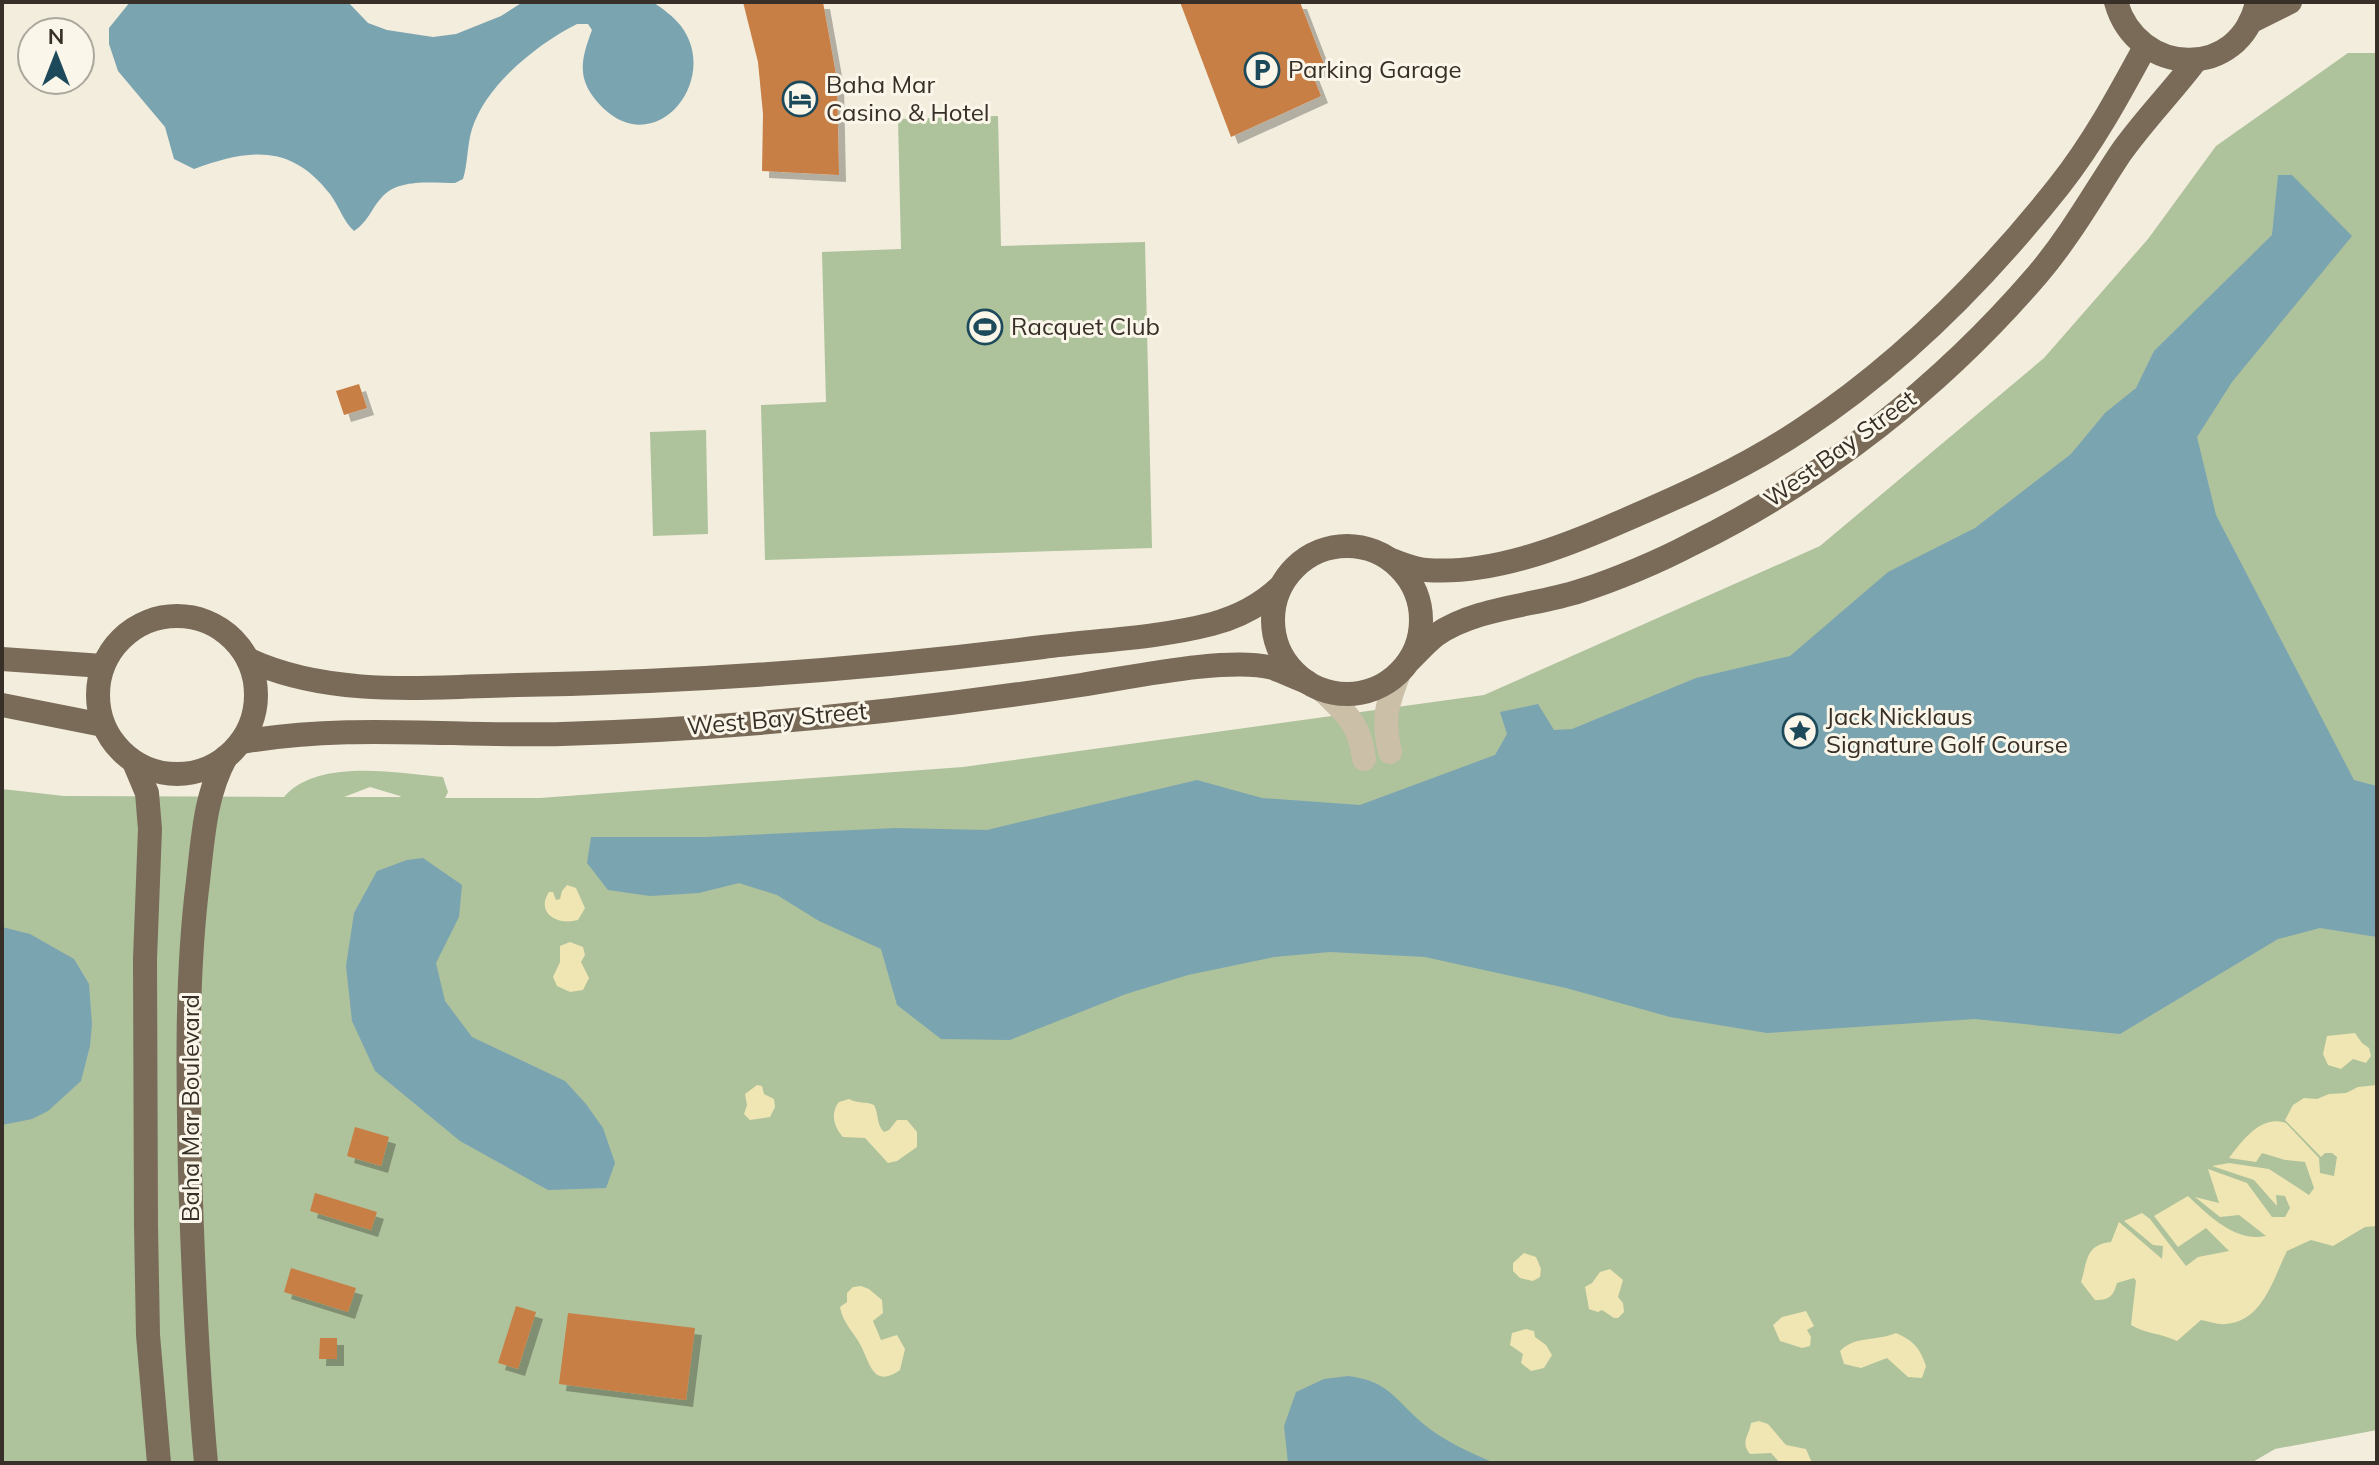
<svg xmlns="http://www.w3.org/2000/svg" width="2379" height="1465" viewBox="0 0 2379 1465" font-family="Mulish,sans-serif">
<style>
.green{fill:#aec29c;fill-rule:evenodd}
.sand{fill:#efe6b3}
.water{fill:#7ba4b1}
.building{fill:#c87f45;filter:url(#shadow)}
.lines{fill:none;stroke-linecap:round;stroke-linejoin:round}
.minor{stroke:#cbbfa8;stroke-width:24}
.major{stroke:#7a6b59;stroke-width:24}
.labels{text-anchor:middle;stroke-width:6;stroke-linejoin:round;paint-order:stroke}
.poi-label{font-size:24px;fill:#383028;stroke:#faf6e9;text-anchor:start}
.street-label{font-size:24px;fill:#383028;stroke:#faf6e9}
</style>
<defs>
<filter id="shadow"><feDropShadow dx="7" dy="7" stdDeviation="0" flood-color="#0004"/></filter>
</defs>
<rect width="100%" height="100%" fill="#f3eddd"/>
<g class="green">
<path d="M 2348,53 L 2377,53 L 2377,1430 L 2275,1449 L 2251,1463 L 2,1463 L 2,789 L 64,796 L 284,797 C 318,758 396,773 443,777 L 448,792 L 445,798 L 540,798 L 963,767 L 1484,695 L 1820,546 L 2044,358 L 2148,239 L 2216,146 ZM 370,787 L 400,796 L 401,797 L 344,797 Z"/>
<path d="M 998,116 L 1001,246 L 1145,242 L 1152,548 L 765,560 L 761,405 L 826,402 L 822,252 L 901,249 L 898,119 Z"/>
<path d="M 706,430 L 708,534 L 653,536 L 650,432 Z"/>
</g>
<g class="sand">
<path d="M 567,885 L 576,888 L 585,908 L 578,920 C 558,926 535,913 549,892 L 553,892 L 556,900 L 560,899 L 562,891 Z"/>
<path d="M 570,942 L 583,947 L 585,955 L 581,962 L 589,978 L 583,990 L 570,992 L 557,986 L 553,977 L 560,962 L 560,946 Z"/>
<path d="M 2355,1033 L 2362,1043 L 2369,1048 L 2371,1056 L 2366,1063 L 2353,1059 L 2341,1069 L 2328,1065 L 2323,1054 L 2327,1036 Z"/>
<path d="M 757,1085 L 762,1086 L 764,1094 L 774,1099 L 775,1107 L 770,1117 L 750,1120 L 744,1114 L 747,1105 L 745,1094 Z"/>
<path d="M 2377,1085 L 2377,1226 L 2365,1227 L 2333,1246 L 2311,1240 L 2287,1251 C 2273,1279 2263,1321 2226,1324 C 2218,1325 2208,1321 2201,1320 L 2177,1341 C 2161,1333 2146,1334 2131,1325 L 2136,1281 L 2134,1278 L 2117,1283 C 2113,1297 2109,1300 2095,1300 L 2081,1282 C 2088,1260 2085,1245 2111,1242 L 2119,1222 L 2162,1259 L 2163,1246 L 2153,1245 L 2124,1221 L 2142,1213 L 2150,1219 L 2186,1266 L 2198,1257 L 2229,1251 L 2206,1228 L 2178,1247 L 2154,1216 L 2188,1196 C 2208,1215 2236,1243 2266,1236 L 2239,1215 L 2220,1217 L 2195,1197 L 2219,1203 L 2208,1169 L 2247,1183 L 2272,1217 L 2285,1217 L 2290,1208 L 2285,1196 L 2276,1195 L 2277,1206 L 2254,1180 L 2212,1166 L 2229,1163 L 2269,1169 L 2309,1195 L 2314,1188 L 2305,1162 L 2285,1160 L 2262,1153 L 2256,1162 L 2229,1158 C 2242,1141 2261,1114 2286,1123 L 2319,1158 L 2320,1173 L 2334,1176 L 2337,1157 L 2332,1153 L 2325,1153 L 2321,1157 L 2285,1120 L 2293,1105 L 2304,1098 L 2317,1099 L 2329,1094 L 2346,1093 L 2358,1087 Z"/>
<path d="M 849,1099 C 858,1104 865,1101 874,1105 C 879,1114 876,1124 884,1132 L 889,1130 L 897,1120 L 907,1120 L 917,1132 L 917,1147 L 897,1161 L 888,1163 L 865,1138 L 843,1137 C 834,1127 830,1113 839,1102 Z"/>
<path d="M 1524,1253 L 1536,1257 L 1541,1269 L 1540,1277 L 1533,1281 L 1520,1278 L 1513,1271 L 1513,1263 Z"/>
<path d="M 1610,1269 L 1623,1280 L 1618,1297 L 1623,1303 L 1624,1312 L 1618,1318 L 1614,1318 L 1602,1310 L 1598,1312 L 1589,1309 L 1585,1287 L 1592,1283 L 1600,1272 Z"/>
<path d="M 861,1286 L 869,1289 L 882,1300 L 883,1313 L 873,1321 L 881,1340 L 897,1335 L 905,1349 L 900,1370 C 873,1389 870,1363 861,1346 C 854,1332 843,1324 840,1307 L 847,1302 L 847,1293 L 853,1287 Z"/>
<path d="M 1806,1311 L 1814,1326 L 1807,1330 L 1811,1337 L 1810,1346 L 1802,1348 L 1780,1341 L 1773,1325 L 1782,1317 Z"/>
<path d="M 1526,1329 L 1534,1331 L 1535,1337 L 1546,1345 L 1552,1355 L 1544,1368 L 1531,1371 L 1521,1363 L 1523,1354 L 1510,1345 L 1512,1333 Z"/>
<path d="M 1896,1333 C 1914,1341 1920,1348 1926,1366 L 1922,1378 L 1908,1377 L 1887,1358 L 1861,1368 L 1844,1364 L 1840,1351 C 1856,1335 1874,1342 1896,1333 Z"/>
<path d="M 1759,1421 L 1768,1424 L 1786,1445 L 1806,1449 L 1812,1463 L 1780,1463 L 1771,1453 L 1750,1454 C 1740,1442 1749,1436 1751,1423 Z"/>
</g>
<g class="water">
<path d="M 130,2 L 348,2 L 368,23 L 387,30 L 433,37 L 456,34 L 501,16 L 523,2 L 653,2 C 663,9 673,16 681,26 C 721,79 657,160 603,108 C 576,81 580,62 592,30 L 588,24 L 577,24 C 537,44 486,85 472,129 C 467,145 468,163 463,179 L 455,183 C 433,183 398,178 382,197 C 371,209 368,222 354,231 C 343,221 339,206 330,194 C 291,143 248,149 194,169 L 174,159 L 165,127 L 118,71 L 109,44 L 109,28 Z"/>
<path d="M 2278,175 L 2292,175 L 2352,236 L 2232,382 L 2197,437 L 2216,515 L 2354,780 L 2377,786 L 2377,937 L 2320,928 L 2278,939 L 2120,1034 L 1975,1019 L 1767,1033 L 1670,1017 L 1566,988 L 1425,957 L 1330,952 L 1274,957 L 1188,975 L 1126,994 L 1010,1040 L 941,1039 L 897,1005 L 881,949 L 819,921 L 777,895 L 739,883 L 699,893 L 650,896 L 608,890 L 587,863 L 591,837 L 706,837 L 896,828 L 987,830 L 1197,780 L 1262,798 L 1360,805 L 1495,755 L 1507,734 L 1500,712 L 1538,704 L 1554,730 L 1572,729 L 1696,678 L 1790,656 L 1888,572 L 1975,528 L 2071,454 L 2105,413 L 2136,388 L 2154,351 L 2272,235 Z"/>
<path d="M 423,858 L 462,885 L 459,917 L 436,963 L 445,1001 L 472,1037 L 565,1081 L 586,1104 L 603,1128 L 615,1163 L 606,1188 L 548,1190 L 460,1141 L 375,1071 L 352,1021 L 346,966 L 354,913 L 377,871 L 407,860 Z"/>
<path d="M 2,927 L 30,934 L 74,959 L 89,984 L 92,1024 L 90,1046 L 81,1081 L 48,1111 L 32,1119 L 2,1125 Z"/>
<path d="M 1348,1376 C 1388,1381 1394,1398 1421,1422 C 1442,1440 1469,1452 1494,1463 L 1288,1463 L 1284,1426 L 1296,1392 L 1324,1379 Z"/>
</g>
<g class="building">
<path d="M 743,2 L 823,2 L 837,80 L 839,175 L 762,171 L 763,114 L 758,62 Z"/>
<path d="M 1180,2 L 1300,2 L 1325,67 L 1312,73 L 1321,96 L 1231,137 Z"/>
<path d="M 359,384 L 367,408 L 344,415 L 336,391 Z"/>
<path d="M 355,1127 L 389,1137 L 381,1166 L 347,1156 Z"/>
<path d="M 315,1193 L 377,1212 L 371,1230 L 310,1211 Z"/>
<path d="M 291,1268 L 356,1288 L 348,1312 L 284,1292 Z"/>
<path d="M 516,1306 L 536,1312 L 518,1369 L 498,1363 Z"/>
<path d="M 568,1313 L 695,1328 L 686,1400 L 559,1384 Z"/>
<path d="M 320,1338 L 337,1338 L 337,1359 L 319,1359 Z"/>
</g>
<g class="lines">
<g class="minor">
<path d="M 1322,690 C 1346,713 1360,724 1364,759"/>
<path d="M 1390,752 C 1382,718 1387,705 1399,673"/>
</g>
<g class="major">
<path d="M 2116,2 C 2137,77 2240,81 2257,2"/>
<path d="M 2250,22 L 2290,2"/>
<circle cx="1347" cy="620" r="74"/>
<path d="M 1391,560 C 1403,564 1414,569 1426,570 C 1490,575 1561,548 1618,523 C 1681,496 1744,468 1801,430 C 1900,365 1986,278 2059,186 C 2093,143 2119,95 2145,47"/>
<circle cx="177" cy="695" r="79"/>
<path d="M 2,659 L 103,666"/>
<path d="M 249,660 C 331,698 430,687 518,685 C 694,682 869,669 1043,647 C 1099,640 1158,638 1212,624 C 1238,617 1260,606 1280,587"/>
<path d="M 1410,660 C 1418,652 1427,642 1436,635 C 1477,607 1534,606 1580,591 C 1615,580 1660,561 1692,544 C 1824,479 1942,386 2038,274 C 2070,236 2093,195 2120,154 C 2143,121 2172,92 2196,60"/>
<path d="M 2,705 L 103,725"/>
<path d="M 242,742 C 348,723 455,737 562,734 C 733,729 911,711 1081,685 C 1128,678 1229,656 1273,668 C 1284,672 1296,678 1307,682"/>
<path d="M 134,762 L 147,793 L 150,829 L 145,959 L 146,1226 L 148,1335 L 159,1463"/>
<path d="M 206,1463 C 197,1366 193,1269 190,1172 C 188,1075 186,977 198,881 C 203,838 205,795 226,757"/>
</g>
</g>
<defs>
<g id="parking-ring" transform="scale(1.8)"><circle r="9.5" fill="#faf6e9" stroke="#1d4a5b" stroke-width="1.5"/><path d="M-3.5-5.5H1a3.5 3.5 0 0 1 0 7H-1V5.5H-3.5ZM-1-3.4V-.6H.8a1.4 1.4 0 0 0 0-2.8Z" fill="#1d4a5b"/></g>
<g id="hotel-ring" transform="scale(1.8)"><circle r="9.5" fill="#faf6e9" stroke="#1d4a5b" stroke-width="1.5"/><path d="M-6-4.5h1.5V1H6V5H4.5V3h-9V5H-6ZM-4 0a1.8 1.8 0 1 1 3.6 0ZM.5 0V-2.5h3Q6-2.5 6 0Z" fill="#1d4a5b"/></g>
<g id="stadium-ring" transform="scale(1.8)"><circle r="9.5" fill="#faf6e9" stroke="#1d4a5b" stroke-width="1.5"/><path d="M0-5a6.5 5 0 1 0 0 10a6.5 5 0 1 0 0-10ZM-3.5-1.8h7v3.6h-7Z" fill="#1d4a5b"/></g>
<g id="sight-ring" transform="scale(1.8)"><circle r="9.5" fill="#faf6e9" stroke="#1d4a5b" stroke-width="1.5"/><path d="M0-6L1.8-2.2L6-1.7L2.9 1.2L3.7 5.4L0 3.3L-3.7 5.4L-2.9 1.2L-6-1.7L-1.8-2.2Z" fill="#1d4a5b"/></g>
</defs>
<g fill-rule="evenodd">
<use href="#parking-ring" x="1262" y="70"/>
<use href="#hotel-ring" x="800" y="99"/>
<use href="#stadium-ring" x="985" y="327"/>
<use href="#sight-ring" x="1800" y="731"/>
</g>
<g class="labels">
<g class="poi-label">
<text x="1288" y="78">Parking Garage</text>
<text x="826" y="93">Baha Mar<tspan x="826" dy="28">Casino &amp; Hotel</tspan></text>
<text x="1011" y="335">Racquet Club</text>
<text x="1826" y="725">Jack Nicklaus<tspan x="1826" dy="28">Signature Golf Course</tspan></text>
</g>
<g class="street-label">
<text transform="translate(1840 449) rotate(-36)" y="8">West Bay Street</text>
<text transform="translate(777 719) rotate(-5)" y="8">West Bay Street</text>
<text transform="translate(191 1108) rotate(-90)" y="8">Baha Mar Boulevard</text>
</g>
</g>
<rect width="2379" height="1465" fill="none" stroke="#383028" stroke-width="8"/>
<g transform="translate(56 56)"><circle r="38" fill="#faf6e9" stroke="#aca79c" stroke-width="2"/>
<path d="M0-6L14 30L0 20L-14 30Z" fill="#1d4a5b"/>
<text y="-12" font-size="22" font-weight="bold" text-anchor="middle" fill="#383028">N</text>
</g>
</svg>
